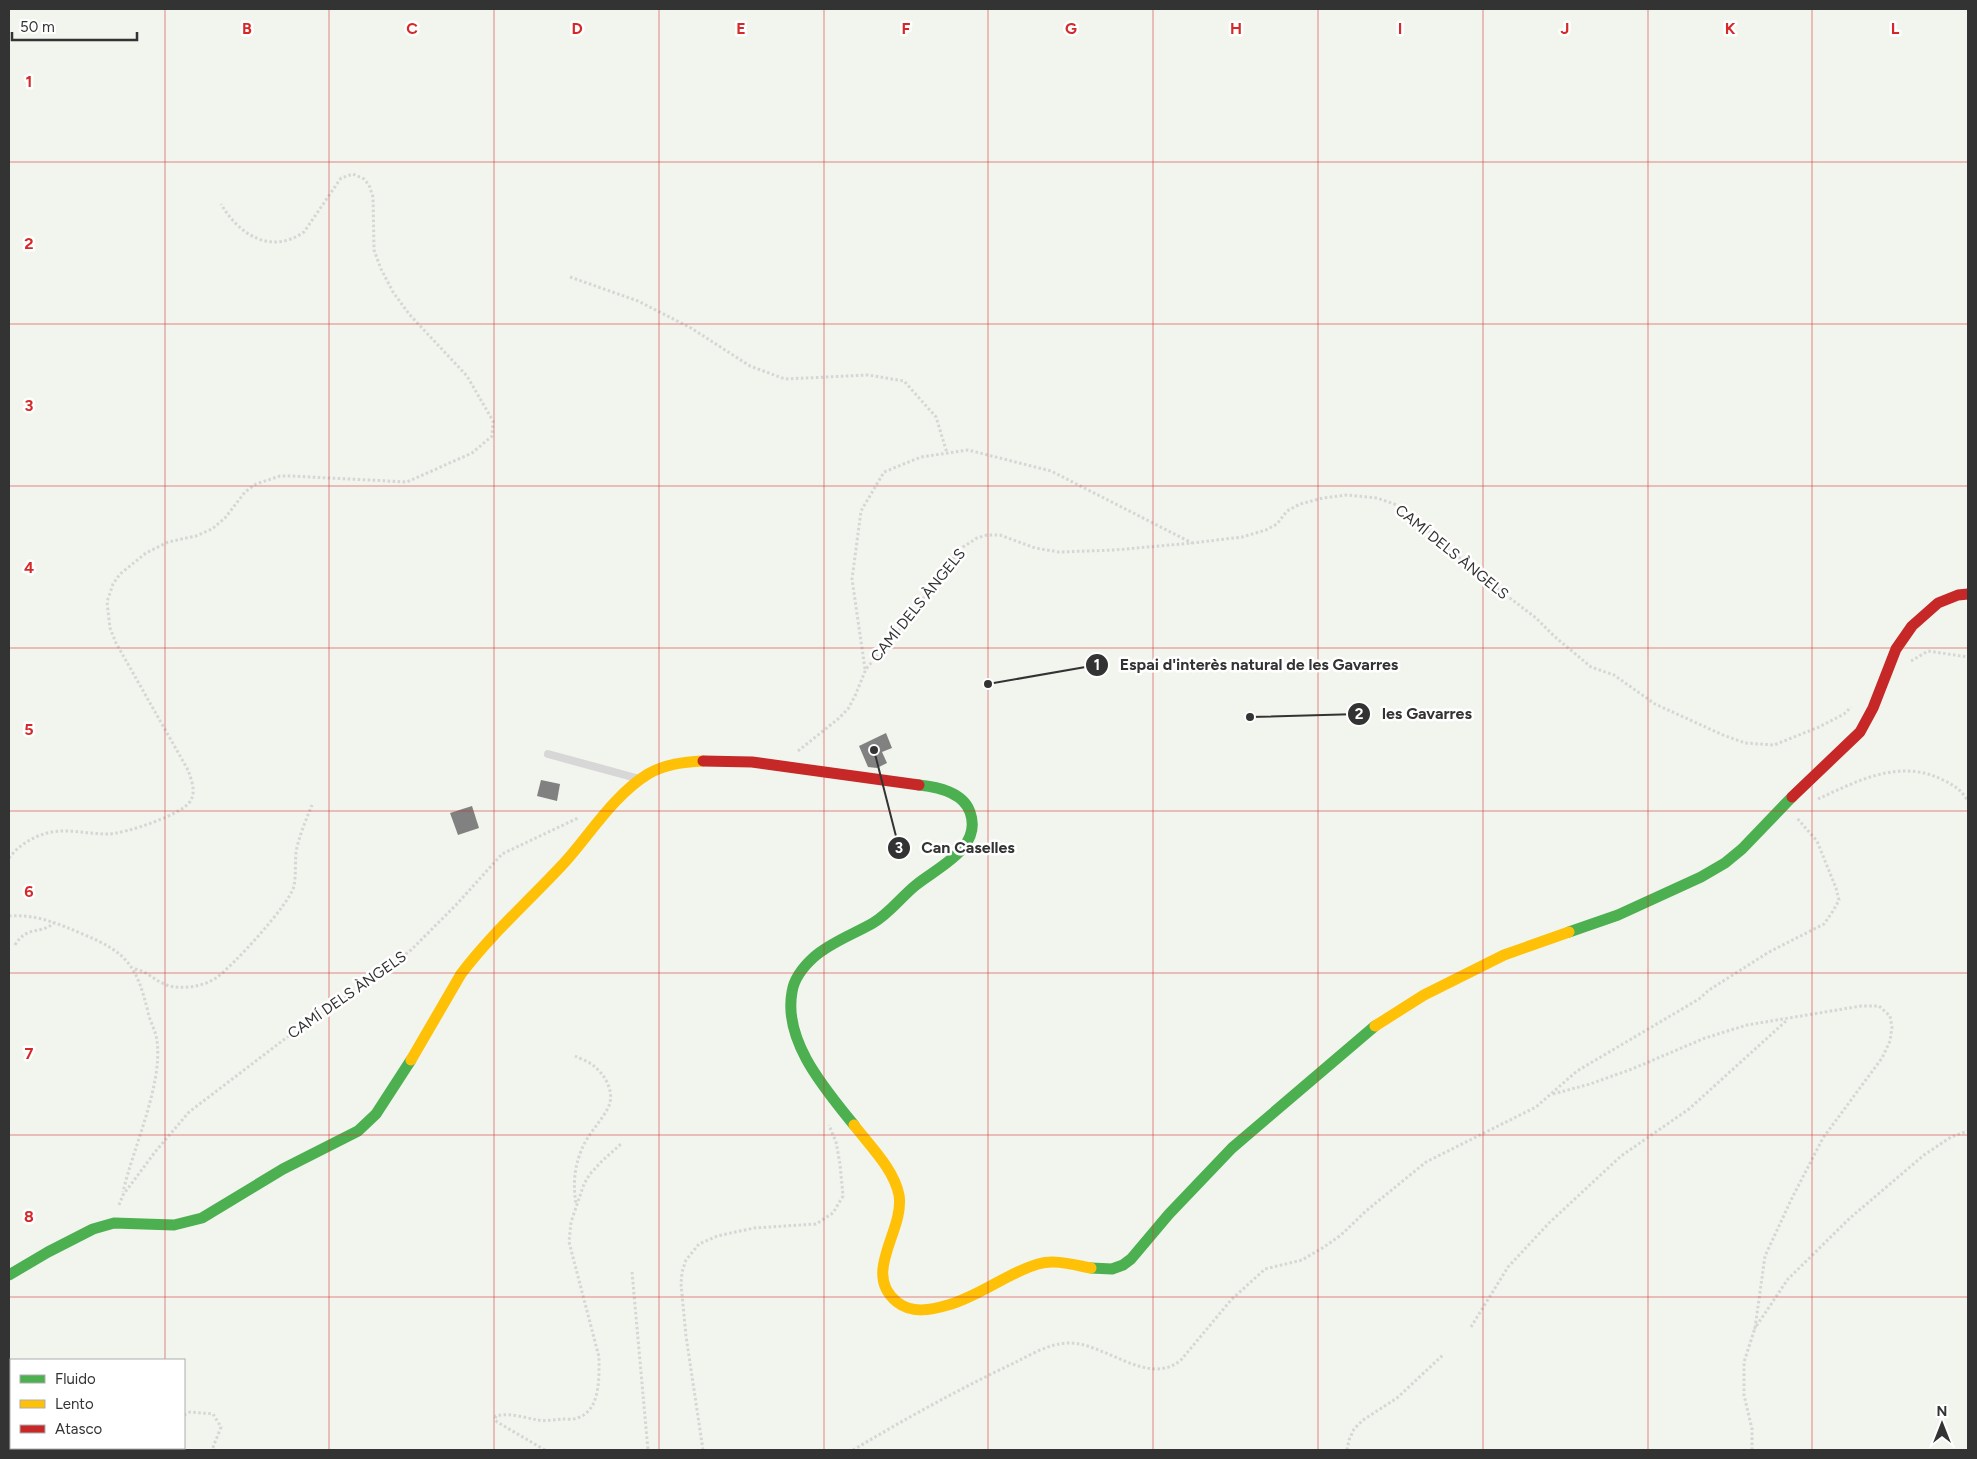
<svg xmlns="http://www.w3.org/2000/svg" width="1977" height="1459" viewBox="0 0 1977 1459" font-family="Figtree,sans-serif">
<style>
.green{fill:#f1f5ed;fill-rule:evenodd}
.building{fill:#818181}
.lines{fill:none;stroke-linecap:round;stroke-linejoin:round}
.path{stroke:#d6d6d6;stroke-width:3;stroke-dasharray:2.5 2.5;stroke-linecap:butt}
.lane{stroke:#d7d7d7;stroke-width:8}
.fast{stroke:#4caf50;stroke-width:11}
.slow{stroke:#ffc107;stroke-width:11}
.jam{stroke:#c62828;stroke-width:11}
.grid{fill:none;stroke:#d62828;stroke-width:1;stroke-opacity:0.55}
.labels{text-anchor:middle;stroke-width:5;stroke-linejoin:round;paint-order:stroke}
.street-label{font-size:15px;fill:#333;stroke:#fff}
.grid-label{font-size:16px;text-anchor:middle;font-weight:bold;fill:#d62828;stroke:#fff;stroke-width:5;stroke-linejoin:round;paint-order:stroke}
.leader{fill:none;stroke:#333;stroke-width:2}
.callout-dot{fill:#333;stroke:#fff;stroke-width:2}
.mark-label{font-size:15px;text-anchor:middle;font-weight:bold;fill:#fff}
.callout-label{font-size:16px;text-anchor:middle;font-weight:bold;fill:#333;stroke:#fff;stroke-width:5;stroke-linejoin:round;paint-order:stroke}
</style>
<rect width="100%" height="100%" fill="#fff"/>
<path class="green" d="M 9,9 L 1968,9 L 1968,1450 L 9,1450 ZM 11,1360 L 184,1360 L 184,1448 L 11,1448 Z"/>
<g class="building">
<path d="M 886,733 L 892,748 L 882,752 L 887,763 L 877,768 L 868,767 L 859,746 Z"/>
<path d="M 541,780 L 560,784 L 557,801 L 537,796 Z"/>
<path d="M 472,806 L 479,828 L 458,835 L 450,813 Z"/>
</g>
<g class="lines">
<g class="path">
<path d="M 570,277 L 638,301 L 691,328 L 750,366 L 785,379 L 868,375 L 904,381 L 936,417 L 947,453"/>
<path d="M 1911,661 L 1928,651 L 1968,657"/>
<path d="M 865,669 L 852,579 L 861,511 L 884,472 L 921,457 L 968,450 L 1051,471 L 1192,543"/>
<path d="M 798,751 L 838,719 L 848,709 L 855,696 L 866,669 L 914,612 L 938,577 L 963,547 L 977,538 L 987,535 L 1000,535 L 1035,548 L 1059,552 L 1115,550 L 1192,543 L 1242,537 L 1266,530 L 1277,524 L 1287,511 L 1300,504 L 1323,498 L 1347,495 L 1377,498 L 1400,506 L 1472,569 L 1536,618 L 1554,636 L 1591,667 L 1614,675 L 1655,704 L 1723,735 L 1745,743 L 1774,745 L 1819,727 L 1844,714 L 1851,707"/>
<path d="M 1818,799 C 1857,781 1900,758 1943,780 C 1954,785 1963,791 1968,802"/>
<path d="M 9,858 C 18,846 32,837 47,833 C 67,828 87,834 108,834 C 124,834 185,814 191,800 C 196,790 191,779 188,770 L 116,643 L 110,628 L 107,602 L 113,584 L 120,574 L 146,553 L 168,542 L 196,536 L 212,529 L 225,518 L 245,492 L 256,484 L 280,476 L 291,476 L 407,482 L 472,453 L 492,436 L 493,421 L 467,376 L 409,314 L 393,292 L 381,269 L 374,250 L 373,197 L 369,185 L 364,179 L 353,174 L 341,178 L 304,232 C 271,255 239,235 221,204"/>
<path d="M 9,916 C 37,914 59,924 85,935 C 128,953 137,967 148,1012 C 150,1022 156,1031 157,1041 C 163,1084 133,1148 123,1192"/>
<path d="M 15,945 C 27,925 40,935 54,923"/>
<path d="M 135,969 C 150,972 158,985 175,987 C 189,988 204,986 216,978 C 232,967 290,904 294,886 C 296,875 295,863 296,852 C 299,836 306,820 312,805"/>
<path d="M 575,1056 C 581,1059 590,1062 595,1067 C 607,1077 615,1094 608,1108 C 600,1123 587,1135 581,1151 C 574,1169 573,1186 576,1204"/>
<path d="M 1553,1094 L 1590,1084 L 1632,1069 L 1705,1038 L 1747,1025 L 1861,1006 L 1879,1006 L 1890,1016 L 1892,1027 L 1890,1041 L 1882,1058 L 1823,1138 L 1792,1198 L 1765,1256 L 1755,1328 L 1788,1279 L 1850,1218 L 1924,1155 L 1951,1137 L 1968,1131"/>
<path d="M 119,1205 L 123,1195 L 155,1152 L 189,1112 L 286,1038 L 382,973 L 411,950 L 456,905 L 502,854 L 578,818"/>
<path d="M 632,1272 L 648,1450"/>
<path d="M 1471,1327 L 1508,1267 L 1549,1223 L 1621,1156 L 1689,1109 L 1786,1021"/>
<path d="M 184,1415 L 190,1412 L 213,1414 L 221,1427 L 212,1450"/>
<path d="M 130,1450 L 133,1448"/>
<path d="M 545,1450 L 497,1422 L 495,1419 L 496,1416 C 510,1412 525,1418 538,1420 C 546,1421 554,1420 562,1419 C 566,1419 573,1420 577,1418 C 601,1411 599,1377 599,1357 L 569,1242 L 571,1222 L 584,1184 L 590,1174 L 602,1161 L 622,1143"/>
<path d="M 703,1450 L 686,1336 L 681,1284 L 682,1272 L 686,1260 L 699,1244 L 717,1236 L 754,1228 L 816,1224 L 833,1213 L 843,1196 L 840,1164 L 836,1142 L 829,1125"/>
<path d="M 853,1450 C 905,1419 959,1389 1014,1363 C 1030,1355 1048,1344 1067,1343 C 1103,1341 1148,1388 1181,1360 L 1231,1300 L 1265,1269 L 1302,1260 L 1324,1247 L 1341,1235 L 1366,1211 L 1426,1162 L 1536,1107 L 1577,1071 L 1699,999 L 1709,990 L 1769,952 L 1824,924 L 1833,911 L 1839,900 L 1836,888 L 1817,841 L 1796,817"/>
<path d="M 1347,1450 L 1349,1440 L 1354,1429 L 1363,1420 L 1397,1398 L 1444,1354"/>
<path d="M 1752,1450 L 1752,1429 L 1744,1395 L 1744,1362 L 1755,1328"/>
</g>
<path class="lane" d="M 548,754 L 636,778"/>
<g class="fast">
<path d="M 1569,932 L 1618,915 L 1701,877 L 1725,863 L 1742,849 L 1792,797"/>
<path d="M 854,1125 C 825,1089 783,1041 792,992 C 794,978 804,966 814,957 C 831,942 854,934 873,923 C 890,913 901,897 916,885 C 938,867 983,848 970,812 C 963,792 938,787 919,785"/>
<path d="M 1091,1268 L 1112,1269 L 1123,1265 L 1131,1259 L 1169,1214 L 1232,1148 L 1375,1026"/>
<path d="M 9,1275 L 48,1252 L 93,1229 L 114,1223 L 174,1225 L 202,1218 L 283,1169 L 358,1131 L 376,1114 L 411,1060"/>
</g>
<g class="slow">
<path d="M 1375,1026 L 1424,995 L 1504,955 L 1569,932"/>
<path d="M 411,1060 L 461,974 C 492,933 530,900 565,862 C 591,833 614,795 648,774 C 665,764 684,762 703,761"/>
<path d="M 854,1125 C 870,1146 894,1169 899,1195 C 905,1231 861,1273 897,1302 C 912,1314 931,1310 948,1305 C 980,1296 1007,1273 1038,1264 C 1055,1259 1074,1265 1091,1268"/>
</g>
<g class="jam">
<path d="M 703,761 L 752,762 L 919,785"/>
<path d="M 1792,797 L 1860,732 L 1873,708 L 1896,649 L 1912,626 L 1938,603 L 1958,595 L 1968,594"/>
</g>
</g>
<path class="grid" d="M 165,9 L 165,1360M 329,9 L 329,1450M 494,9 L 494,1450M 659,9 L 659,1450M 824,9 L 824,1450M 988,9 L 988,1450M 1153,9 L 1153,1450M 1318,9 L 1318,1450M 1483,9 L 1483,1450M 1648,9 L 1648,1450M 1812,9 L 1812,1450M 9,162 L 1968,162M 9,324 L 1968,324M 9,486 L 1968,486M 9,648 L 1968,648M 9,811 L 1968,811M 9,973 L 1968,973M 9,1135 L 1968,1135M 9,1297 L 1968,1297M 165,1448 L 165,1450"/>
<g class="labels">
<g class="street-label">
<text transform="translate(1452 552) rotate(39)" y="5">CAMÍ DELS ÀNGELS</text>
<text transform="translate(918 605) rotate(-51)" y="5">CAMÍ DELS ÀNGELS</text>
<text transform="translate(347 995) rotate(-35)" y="5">CAMÍ DELS ÀNGELS</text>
</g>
</g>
<g class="grid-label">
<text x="247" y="34">B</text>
<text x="412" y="34">C</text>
<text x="577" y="34">D</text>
<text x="741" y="34">E</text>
<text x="906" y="34">F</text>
<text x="1071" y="34">G</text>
<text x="1236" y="34">H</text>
<text x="1400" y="34">I</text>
<text x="1565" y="34">J</text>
<text x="1730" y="34">K</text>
<text x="1895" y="34">L</text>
<text x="29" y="87">1</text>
<text x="29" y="249">2</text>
<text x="29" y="411">3</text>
<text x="29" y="573">4</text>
<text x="29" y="735">5</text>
<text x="29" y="897">6</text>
<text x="29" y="1059">7</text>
<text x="29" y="1222">8</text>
</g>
<path class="leader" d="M988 684L1097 665M1250 717L1359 714M874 750L899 848"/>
<g class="callout-dot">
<circle cx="988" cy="684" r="5"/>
<circle cx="1250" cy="717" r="5"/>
<circle cx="874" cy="750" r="5"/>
<circle cx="1097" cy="665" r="12"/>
<circle cx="1359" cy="714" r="12"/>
<circle cx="899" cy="848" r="12"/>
</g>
<g class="mark-label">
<text x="1097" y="670">1</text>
<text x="1359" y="719">2</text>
<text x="899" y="853">3</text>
</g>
<g class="callout-label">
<text x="1259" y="670">Espai d'interès natural de les Gavarres</text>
<text x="1427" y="719">les Gavarres</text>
<text x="968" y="853">Can Caselles</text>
</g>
<rect width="1977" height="1459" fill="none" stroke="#333333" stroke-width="20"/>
<rect x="10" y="1359" width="175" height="90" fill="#ffffff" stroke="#adadad"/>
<rect x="20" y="1375" width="25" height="8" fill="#4caf50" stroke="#adadad"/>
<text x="55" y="1384" font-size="15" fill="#333333">Fluido</text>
<rect x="20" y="1400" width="25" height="8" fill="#ffc107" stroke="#adadad"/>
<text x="55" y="1409" font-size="15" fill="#333333">Lento</text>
<rect x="20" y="1425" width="25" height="8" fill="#c62828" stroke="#adadad"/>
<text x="55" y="1434" font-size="15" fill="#333333">Atasco</text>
<g transform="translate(1942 1424)" stroke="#ffffff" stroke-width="4" paint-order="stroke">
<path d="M0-4L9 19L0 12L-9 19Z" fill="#333333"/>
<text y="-8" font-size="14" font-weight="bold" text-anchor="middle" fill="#333333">N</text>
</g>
<path d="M12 32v8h125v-8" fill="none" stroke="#333333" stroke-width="2.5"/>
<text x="20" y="32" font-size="15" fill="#333333" stroke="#ffffff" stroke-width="4" paint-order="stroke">50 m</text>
</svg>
